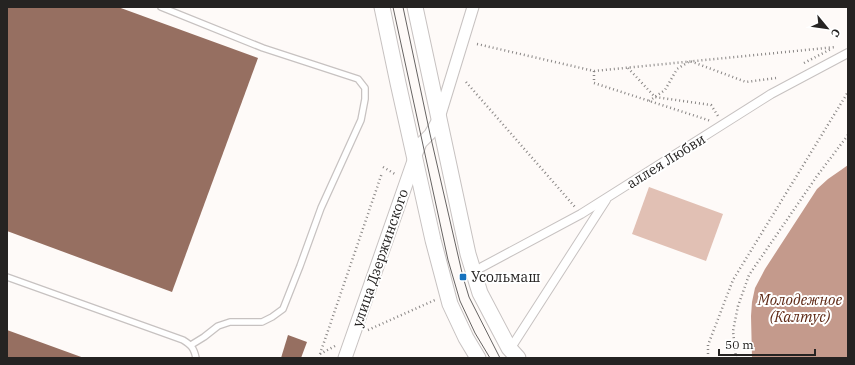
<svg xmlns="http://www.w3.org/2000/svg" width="855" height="365" viewBox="0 0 855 365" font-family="'IBM Plex Serif',serif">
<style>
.green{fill:#e1c0b4}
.water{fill:#c49a8c}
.building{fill:#966f61}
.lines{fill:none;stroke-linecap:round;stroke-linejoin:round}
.service-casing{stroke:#c7c2c1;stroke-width:8}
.pedestrian-casing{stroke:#c7c2c1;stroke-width:10}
.minor-casing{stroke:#c7c2c1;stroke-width:13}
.tertiary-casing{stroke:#c7c2c1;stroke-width:15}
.secondary-casing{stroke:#c7c2c1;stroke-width:17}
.path{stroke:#898685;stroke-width:2.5;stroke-dasharray:1 3;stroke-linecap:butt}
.service{stroke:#fff;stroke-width:5.5}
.pedestrian{stroke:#fff;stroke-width:8}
.minor{stroke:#fff;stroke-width:11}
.tertiary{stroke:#fff;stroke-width:13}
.secondary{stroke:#fff;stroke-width:15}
.tram{stroke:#666362;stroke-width:1}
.poi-dot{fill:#1672be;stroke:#fff;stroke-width:1.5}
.labels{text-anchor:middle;stroke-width:4;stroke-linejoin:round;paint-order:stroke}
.street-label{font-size:14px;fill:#252322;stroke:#fff}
.poi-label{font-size:14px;fill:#252322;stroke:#fff;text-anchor:start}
.water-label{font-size:15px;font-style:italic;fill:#5f2915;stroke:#fff}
</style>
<rect width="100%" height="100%" fill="#fefaf8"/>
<path class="green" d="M 649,187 L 723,214 L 706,261 L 632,234 Z"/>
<path class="water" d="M 848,165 L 848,358 L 752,358 L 751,316 L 752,302 L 755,288 L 765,269 L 817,189 L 828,179 L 841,170 Z"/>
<g class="building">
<path d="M 7,7 L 118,7 L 258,58 L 172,292 L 7,231 Z"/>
<path d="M 7,330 L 84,358 L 7,358 Z"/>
<path d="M 288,335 L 307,342 L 301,358 L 281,358 Z"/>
</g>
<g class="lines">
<g class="service-casing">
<g id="service">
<path d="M 161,7 L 263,48 L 358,79 L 365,88 L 365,99 L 361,120 L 321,208 L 300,266 L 283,309 L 272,317 L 262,322 L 230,322 L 218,326 L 204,337 L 191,345"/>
<path d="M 7,277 L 183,340 C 191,345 194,348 196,358"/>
</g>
</g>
<g class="pedestrian-casing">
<g id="pedestrian">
<path d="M 482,267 L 581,214 L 771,94 L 848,53"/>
<path d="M 514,343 L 606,200"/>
</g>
</g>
<g class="minor-casing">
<path id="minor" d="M 415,158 L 421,143 L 430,134 L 439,118 L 473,7"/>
</g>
<g class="tertiary-casing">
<path id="tertiary" d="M 345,358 L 415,158"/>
</g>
<g class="secondary-casing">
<g id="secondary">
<path d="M 382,7 L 398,83 L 433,240 L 450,304 L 466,338 L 478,358"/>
<path d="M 415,7 L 429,72 L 468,254 L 480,293 L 509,348 L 518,358"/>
</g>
</g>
<g class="path">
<path d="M 477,44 L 594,71 L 836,47"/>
<path d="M 804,63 L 831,49"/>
<path d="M 628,68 L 655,97 L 711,105 L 718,116"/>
<path d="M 594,71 L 594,83 L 711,121"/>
<path d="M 466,82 L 575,207"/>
<path d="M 649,101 L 665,90 L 677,69 L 690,61 L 746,82 L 776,78"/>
<path d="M 383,167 L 395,174"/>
<path d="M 368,330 L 435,300"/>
<path d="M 320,354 L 382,173"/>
<path d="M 320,354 L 335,346"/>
<path d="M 708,358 L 708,345 L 733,280 L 848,92"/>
<path d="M 736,358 L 733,331 L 738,306 L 749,275 L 817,176 L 848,135"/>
</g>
<use href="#service" class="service"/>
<use href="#pedestrian" class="pedestrian"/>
<use href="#minor" class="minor"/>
<use href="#tertiary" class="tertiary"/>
<use href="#secondary" class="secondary"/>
<g class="tram">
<path d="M 393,7 L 448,260 L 460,301 L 475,333 L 490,358"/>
<path d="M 403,7 L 430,134 L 463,277 L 469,297 L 500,358"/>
</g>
</g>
<rect class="poi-dot" x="459" y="273" width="8" height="8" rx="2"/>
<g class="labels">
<g class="street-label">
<text transform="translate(666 161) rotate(-32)" y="5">аллея Любви</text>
<text transform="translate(380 258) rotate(-71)" y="5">улица Дзержинского</text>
</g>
<g class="poi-label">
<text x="471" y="282">Усольмаш</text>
</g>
<g class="water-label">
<text x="800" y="305">Молодежное<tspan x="800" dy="17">(Калтус)</tspan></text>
</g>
</g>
<rect width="855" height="365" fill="none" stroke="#252322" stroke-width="16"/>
<g transform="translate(827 28) rotate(119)" stroke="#ffffff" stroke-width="3" paint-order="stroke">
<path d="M0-3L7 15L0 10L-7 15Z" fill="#252322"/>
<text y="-6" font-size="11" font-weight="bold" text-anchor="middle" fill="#252322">С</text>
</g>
<path d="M719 349v6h96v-6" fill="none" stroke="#252322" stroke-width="2"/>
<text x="725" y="349" font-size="12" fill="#252322" stroke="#ffffff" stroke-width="3" paint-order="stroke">50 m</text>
</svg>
